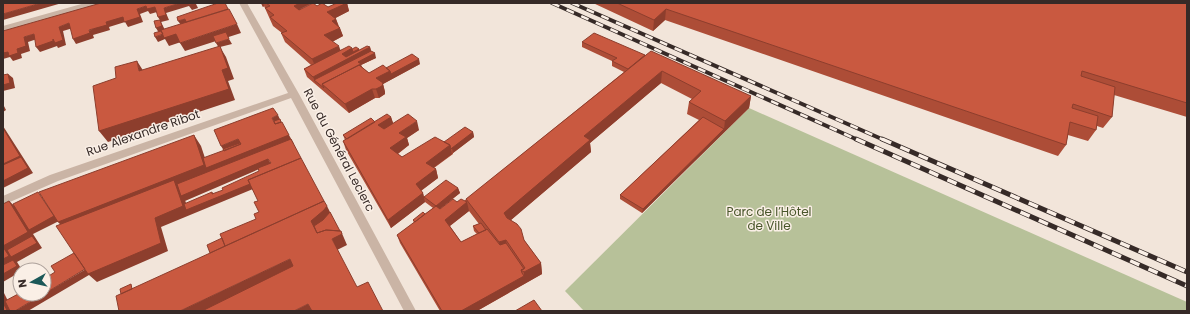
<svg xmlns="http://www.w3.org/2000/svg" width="1190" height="314" font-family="Poppins,sans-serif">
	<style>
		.green { fill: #b7c199 }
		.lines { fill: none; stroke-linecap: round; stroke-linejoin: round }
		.minor { fill: #cab4a5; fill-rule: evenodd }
		.rail-far1-casing { stroke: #362a27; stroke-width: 4 }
		.rail-casing { stroke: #362a27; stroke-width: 5 }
		.rail-far1 { stroke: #faefe6; stroke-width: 2.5; stroke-dasharray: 8; stroke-linecap: butt }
		.rail { stroke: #faefe6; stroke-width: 3.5; stroke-dasharray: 10; stroke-linecap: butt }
		.wall { fill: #ad4d37; fill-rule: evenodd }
		.shaded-wall { fill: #8d3e2d }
		.building { fill: #c95940; stroke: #8d3e2d }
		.labels { text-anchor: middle; stroke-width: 3; stroke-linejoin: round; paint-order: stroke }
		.street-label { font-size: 12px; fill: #362a27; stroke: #faefe6 }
		.park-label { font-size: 12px; fill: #48552a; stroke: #faefe6 }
	</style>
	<rect width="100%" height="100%" fill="#f2e5da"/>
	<path class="green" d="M749,108L1187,302V311H584L565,291Z"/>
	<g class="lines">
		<path class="minor" d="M85,3H98L97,5L3,31V26Z
			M239,3H247L299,94L416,311H404L291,98L58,181L3,205V196L50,175L288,93Z"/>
		<g class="rail-far1-casing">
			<path id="rail-far1" d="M552,3L858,140
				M572,3L884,140"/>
		</g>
		<g class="rail-casing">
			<path id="rail" d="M856,139L1187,286
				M882,139L1187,272"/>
		</g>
		<use href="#rail-far1" class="rail-far1"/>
		<use href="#rail" class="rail"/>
	</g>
	<path class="wall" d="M261,3H312L300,9L317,6L328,7L347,3L349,11L335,18L336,19L343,36L332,42L340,50L352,49H359V50L370,47L371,51L376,58L361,65L362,67L369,73L386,68L420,64L383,84L385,92V94L379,98H375L349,113L307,77L304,69L311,65L285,42L281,33H282L273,26L264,6L263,7Z
		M593,3H1187V117L1114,95L1112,117L1103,128L1097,126L1096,130L1088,141L1068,135L1066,145L1058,156L665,20L653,31Z
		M582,42L645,55L751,96L749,108L642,213L620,199V195L699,120L687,114L689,102L692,99L661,83L590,143L591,152L511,220L524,240L541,263L542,274L477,311H440L400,243L397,235L414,223L413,220L425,214L433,208L425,202L391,228L346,150L343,141L345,140L343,135L375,122L391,117L393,123L419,130L407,138L409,145L398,154L402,157L444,142L473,132L474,137L453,153V154L434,168L436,169L438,178L421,191L423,193L424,197L458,188L460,193L440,209L457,202L464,201L624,72L612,66V61L582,47ZM469,211L479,224L473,226L474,231L477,234L461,242L450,226Z"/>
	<path class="shaded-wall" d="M41,3H62L3,20V14Z
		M180,3H199L196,4L198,8L192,10L189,6L166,13L169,20L161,22L158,17L164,8Z
		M261,3H263L264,6L263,7Z
		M294,3H312L300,9L301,13L294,6Z
		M347,3L349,11L330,21L327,12Z
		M146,6L155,7L157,12L150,14L148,11L140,14L143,22L128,27L125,22L109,27L110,30L93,35L94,38L76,44L73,39L106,22L137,9Z
		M666,9L665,20L653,31L654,20Z
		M185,19L188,23L181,25L178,21Z
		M336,19L339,28L332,21Z
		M160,20L165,30L159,33L156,28Z
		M69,23L73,28L63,31L66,45L58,48L57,46L40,52L36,47L59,27Z
		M237,24L241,33L185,51L180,43Z
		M340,28L343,36L328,44L324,35Z
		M173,31L176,34L181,42L169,46L165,39L158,42L155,37Z
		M34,34L37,39L28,42L30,51L21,54L22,58L13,61L10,57L3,59V53L24,37Z
		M229,39L232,44L220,47L226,57L234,79L228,81L235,100L108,142L99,131L222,70L219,48L216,43Z
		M339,46L342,55L316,68L312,59Z
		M370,47L372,54L375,53L376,58L361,65L363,69L357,71L314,80L317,85L313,77L342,54L352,48L353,52L359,49L360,52Z
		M419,59L420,64L383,84L385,92V94L379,98L376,89V78L390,71Z
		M137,61L144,72L139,71Z
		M662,71L661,83L590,143L591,152L505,225L504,213L584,136Z
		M8,74L13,78L15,88L3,91V85Z
		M372,89L375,98L349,113L345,104Z
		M751,96L749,108L642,213L643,209L724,129L725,121Z
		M3,104L6,110L3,112Z
		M278,115L282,124L276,126L272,118Z
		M391,117L394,126L350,141Z
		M417,121L419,130L407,138L409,145L393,157L390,148L399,133Z
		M3,126L33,173L3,188Z
		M473,132L474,137L453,153V154L452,148Z
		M194,135L201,146L208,167L226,154L221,146L238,139L289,135L294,144L268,159L271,164L185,201V200L188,209L212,194V192L216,197L303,162L306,167L161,227L168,251L97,282L89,275L28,311H15L86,269L68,233L58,222Z
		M450,145L452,154L429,171L426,163Z
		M436,169L438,178L419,192L416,184Z
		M458,188L460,193L437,211L436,206Z
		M423,193L425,202L391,228L388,220Z
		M9,201L18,209L56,216L61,220L33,234L42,248L17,262L22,270H20V272L3,282V247Z
		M467,202L469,211L447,228L445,220Z
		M327,206L332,216L317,231L226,249Z
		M341,231L347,245L337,250L332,239Z
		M506,240L508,252L501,254L499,242Z
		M290,259L296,269L210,311H180Z
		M541,263L542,274L477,311H461L524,276V272Z
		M3,291L13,311H4L3,303Z
		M308,304L313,311H294Z"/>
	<path class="building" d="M3,3H41L3,14Z
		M101,3H180L164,8L166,15L158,17L155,7L147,9L146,6L137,9L140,17L124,22L123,17L106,22L107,25L89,30L90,33L73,39L69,23L59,27L63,40L55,43L53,39V41L36,47L34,34L24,37L26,46L17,49L18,53L9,56L8,52L3,53V31Z
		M188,3H195V4L189,5Z
		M218,3H225L228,9L186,22L185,19L178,21L177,17Z
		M266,3H296L298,4L294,6L299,10L313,3L317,6L322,3L328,7L337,3H347L327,12L336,19L332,21L340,28L324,35L339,46L312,59L281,33L287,31L270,17L274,15L265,8L270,6Z
		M617,3H1187V103L1082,71L1081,76L1115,87L1112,117L1073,104L1072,108L1098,116L1096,130L1070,122L1066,145L666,9L654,20Z
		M229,9L237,24L180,43L176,34L164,38L161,30Z
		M160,20L162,26L156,28L154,21Z
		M161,31L163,34L155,37L154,33Z
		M226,32L229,39L216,43L213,36Z
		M594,33L645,55L628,69L612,61L617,58L582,42Z
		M220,46L228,68L222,70L229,89L99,131L93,86L116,78L115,67L137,61L139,71Z
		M349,46L352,48L342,54L346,57L367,46L370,47L313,77L304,69Z
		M356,47L359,49L353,52L352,49Z
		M371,51L375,53L358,62L361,64L322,84L324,88L314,80Z
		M651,51L751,96L725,121L689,102L701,91L662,71L584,136L590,140L504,213L507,218L517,224L521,229L524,240L541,263L524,272L521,270L525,268L506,240L499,242L466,199Z
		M412,54L419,59L391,74L390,71L386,68Z
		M359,65L369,73L383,65L390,71L376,78L383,83L382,86L376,89H372L345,104L322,84Z
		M8,74L10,83L3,85V75Z
		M273,108L278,115L272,118L275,124L282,122L289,135L206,168L203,158L241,144L238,139L221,146L214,130Z
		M387,114L391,117L378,125L384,129L408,114L417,121L399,133L406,137L390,148L402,157L435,137L450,145L426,163L436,169L416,184L423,193L388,220L343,141Z
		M703,117L724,129L643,209L620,195Z
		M371,118L375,122L347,139L343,135Z
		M280,119L281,122L275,124L274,121Z
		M465,127L473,132L452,148L451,149L450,145L444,142Z
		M3,128L20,156L3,164Z
		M194,135L204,165L58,222L39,192Z
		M291,139L301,158L248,180L250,184L186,210L184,204L212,192V194L223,190L222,188L259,171L258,168L271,163L268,159L181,196L177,184Z
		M240,143L241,144L224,151L223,149Z
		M21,157L28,168L3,181V165Z
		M301,158L324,201L225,246L220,234L256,219L254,214L259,212L254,202L258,201L248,180Z
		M174,180L183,206L155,218L161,243L88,274L56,226Z
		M446,180L458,188L436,206L424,197Z
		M38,192L54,216L29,230L13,204Z
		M453,199L457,202L461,199L467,202L445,220L461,242L487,229L500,245L506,243L524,269L521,270L522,273L524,276L461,311H442L397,235L436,206L440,209Z
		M9,201L28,232L3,246V204Z
		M324,201L327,206L324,210L311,221L317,233L326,230L341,231L342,234L332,239L357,287L368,282L383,311H312L308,304L294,311H202L293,266L290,259L180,311H119L116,296Z
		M330,212L340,231L326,230L317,233L314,226L323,220Z
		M423,212L425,214L415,222L413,220Z
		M481,223L486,230L479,233L473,226Z
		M32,236L37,243L11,257L7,250Z
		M222,238L225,246L210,253L207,245Z
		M3,247L9,256L3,259Z
		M74,253L85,269L44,294V279L55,272L51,266Z
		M13,260L17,266L3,274V265Z
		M131,284L132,289L121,294L120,289Z
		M20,293V294H43L15,311H10L5,301Z
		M534,300L542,311H515Z
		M3,303L7,310L4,311H3Z"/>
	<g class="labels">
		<g class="street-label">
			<text transform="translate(143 133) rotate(-19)" y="4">Rue Alexandre Ribot</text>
			<text transform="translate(339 150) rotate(62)" y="4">Rue du Général Leclerc</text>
		</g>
		<g class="park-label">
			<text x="769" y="216">Parc de l’Hôtel<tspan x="769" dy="14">de Ville</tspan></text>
		</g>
	</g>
	<rect width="1190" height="314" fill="none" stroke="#362a27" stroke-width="8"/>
	<g transform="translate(32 282) rotate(262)"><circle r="19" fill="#faefe6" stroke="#aca09a"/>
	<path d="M0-3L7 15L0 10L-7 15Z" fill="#1b5858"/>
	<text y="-6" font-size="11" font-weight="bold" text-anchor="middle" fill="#362a27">N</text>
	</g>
</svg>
